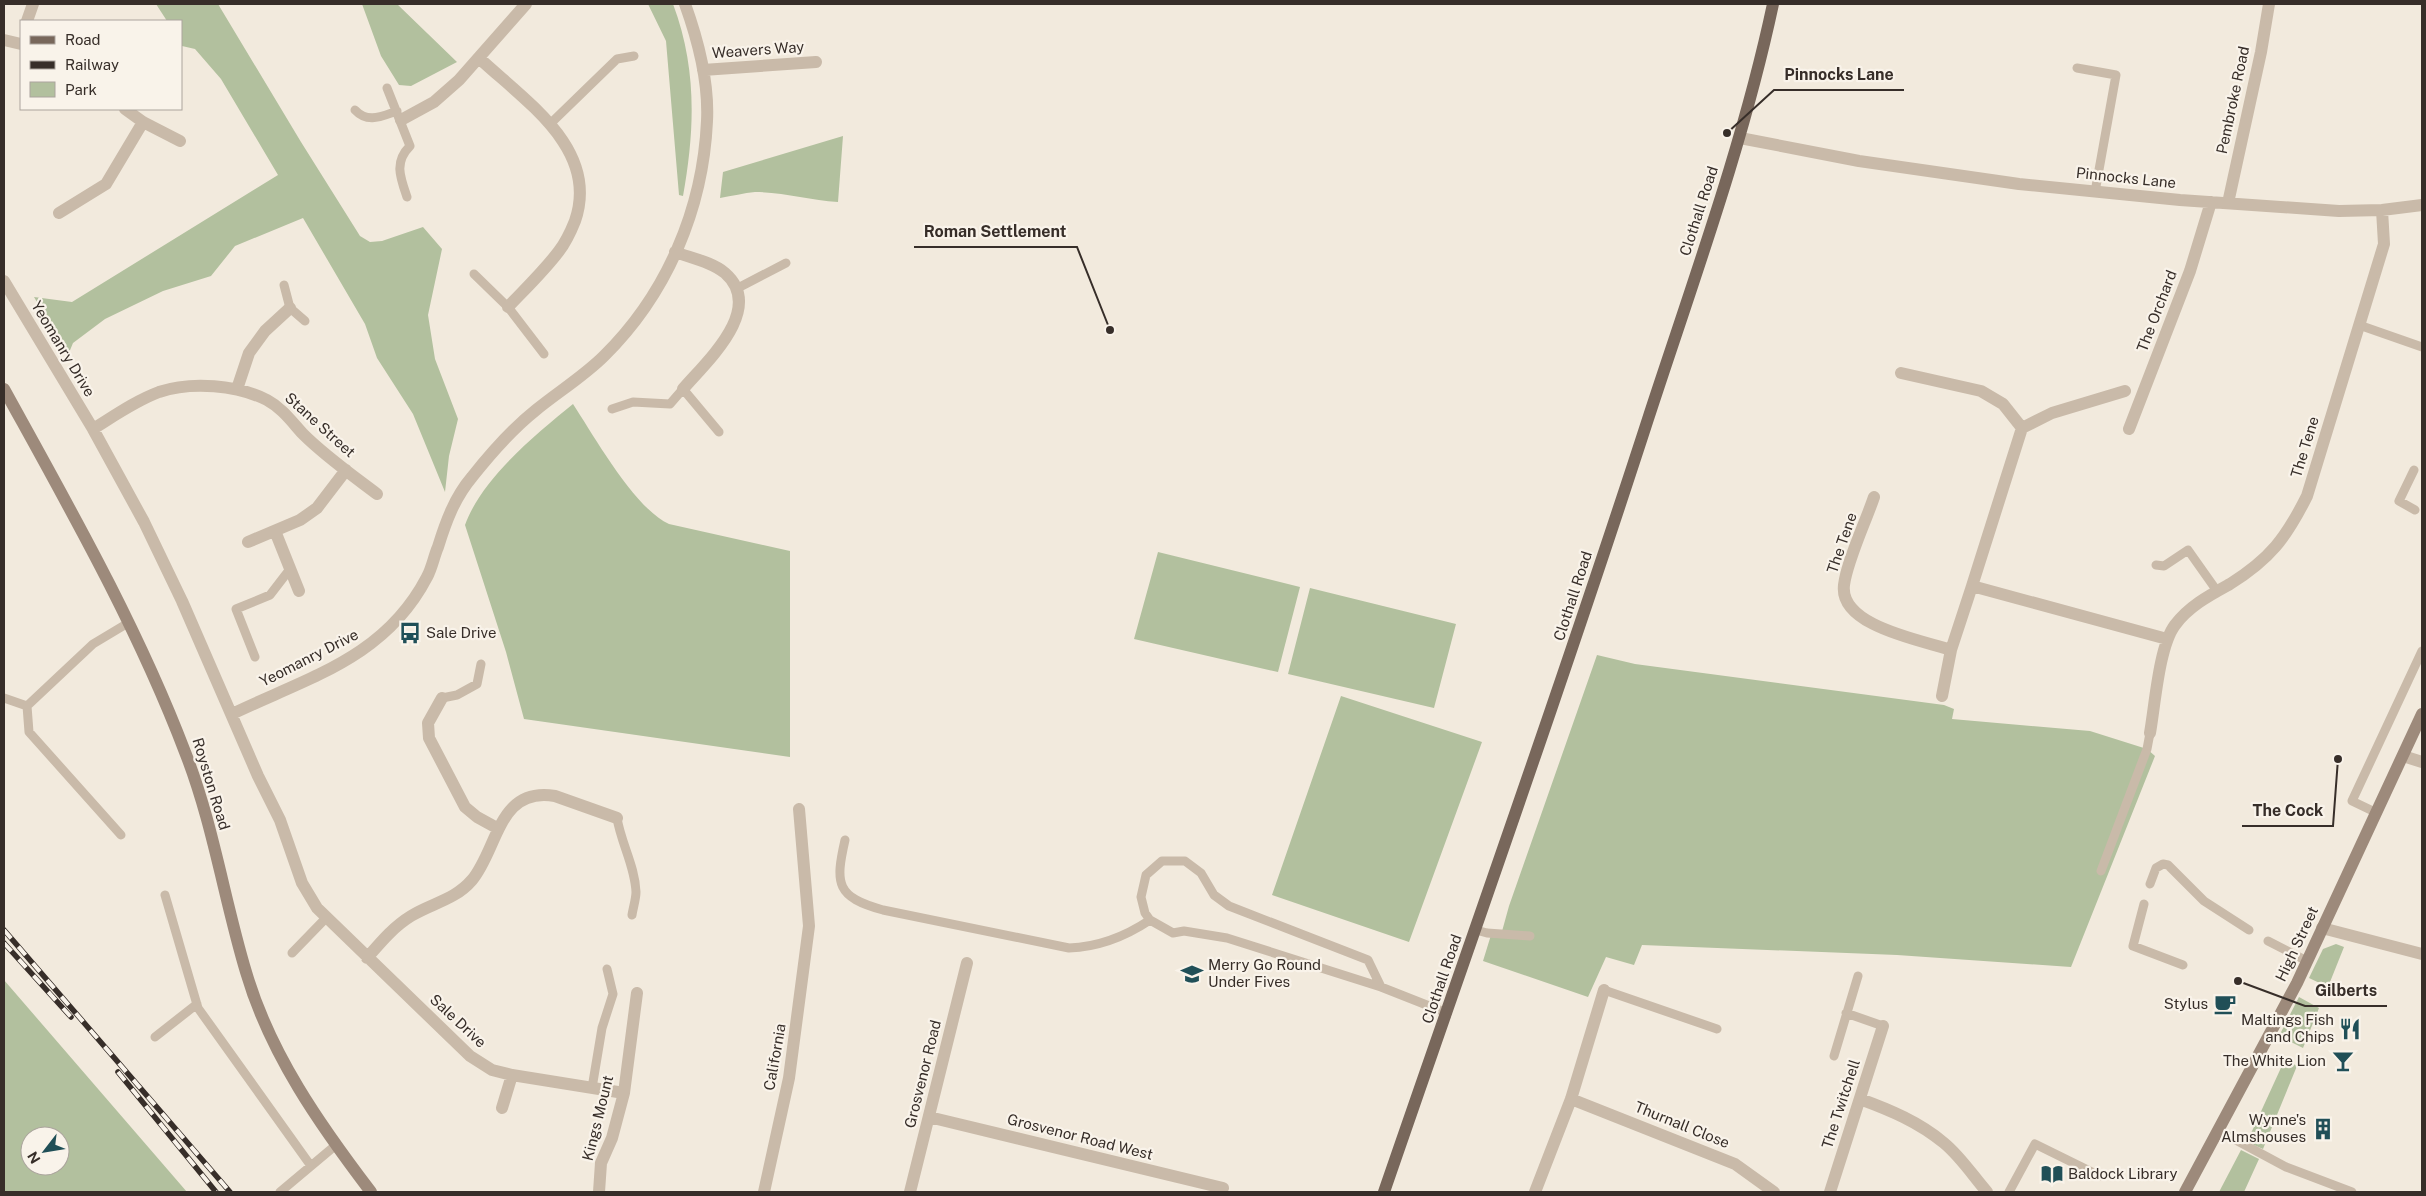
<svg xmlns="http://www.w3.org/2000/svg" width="2426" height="1196" font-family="'Public Sans',sans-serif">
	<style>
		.green { fill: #b2c09e; fill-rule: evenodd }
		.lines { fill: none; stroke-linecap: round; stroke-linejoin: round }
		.lane { stroke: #c9baa9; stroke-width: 9 }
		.street { stroke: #c9baa9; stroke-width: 12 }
		.secondary { stroke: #9d8a7b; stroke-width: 12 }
		.primary { stroke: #78675b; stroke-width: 12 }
		.rail-casing { stroke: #372e29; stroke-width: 5.5 }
		.rail { stroke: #f9f3ea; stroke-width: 4; stroke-dasharray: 11; stroke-linecap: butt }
		.labels { text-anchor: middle; stroke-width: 4.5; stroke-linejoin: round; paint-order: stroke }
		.street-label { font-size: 15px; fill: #372e29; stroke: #f9f3ea }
		.poi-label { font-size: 15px; fill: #372e29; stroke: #f9f3ea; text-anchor: end }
		.leader { fill: none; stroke: #372e29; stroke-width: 2 }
		.callout-dot { fill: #372e29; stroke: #f9f3ea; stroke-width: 2 }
		.callout-label { font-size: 16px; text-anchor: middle; font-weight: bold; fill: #372e29; stroke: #f9f3ea; stroke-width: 4.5; stroke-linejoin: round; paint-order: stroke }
	</style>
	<rect width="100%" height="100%" fill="#f2eadd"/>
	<path class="green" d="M156,4H218L301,142L360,236L370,242L382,241L423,227L442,249L428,315L435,359L458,419L449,456L445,492L413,414L377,358L365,324L303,218L235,246L211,276L163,291L105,319L73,343L68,355L34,297L72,302L278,175L221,79L195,49L182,46L181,21H167Z
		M362,4H397L457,62L411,86L399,85L381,56Z
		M648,4H673C697,68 695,129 683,196L679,195L666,41Z
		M843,136L838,202C810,200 783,192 755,192C744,193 732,196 720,198L723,172Z
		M573,404C594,436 635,509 669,524L790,551V757L524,719L506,652L465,525C482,478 535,435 573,404Z
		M1158,552L1300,587L1278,672L1134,639Z
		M1310,588L1456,624L1434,708L1288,674Z
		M1597,655L1635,664L1944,705L1954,709L1952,719L2090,731L2147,749L2155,756L2071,967L1897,955L1642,945L1634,965L1606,957L1588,997L1483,961L1491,935H1501L1509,906Z
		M1341,696L1482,742L1409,942L1272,895Z
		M2336,944L2344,947L2328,987L2309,978L2323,949Z
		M4,980L187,1192H4ZM30,1136H60V1166H30Z
		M2299,997L2319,1008L2303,1048L2279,1036Z
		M2285,1059L2297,1066L2263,1149L2247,1142Z
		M2241,1150L2259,1159L2244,1192H2219Z"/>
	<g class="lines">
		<path class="lane" d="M2077,68L2116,75L2095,192
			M387,88L410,146C394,162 400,177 407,197
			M355,110C368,124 382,116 397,111
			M550,124L617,59L634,56
			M474,274L508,307L544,354
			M284,285L290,308L305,321
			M736,289L786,263
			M2359,325L2422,347
			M612,409L633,402L670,404L683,389L719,432
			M2414,470L2399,501L2415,510
			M2156,565L2164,566L2188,550L2217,591
			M255,657L236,609L270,595L290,569
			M4,698L27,706
			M442,698L457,695L477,684L481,664
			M2377,813L2352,801L2422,651
			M617,818C621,843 635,866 636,892C636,899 633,908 632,915
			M121,835L29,732L27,706L93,644L128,623
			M845,840C835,884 836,897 883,910L1069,948C1098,947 1126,936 1150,920
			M2101,871L2147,749L2150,733
			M2150,884L2156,868L2163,864L2168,865L2204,901L2249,930
			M165,895L198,1008L311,1166
			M2144,904L2133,946L2183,965
			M1476,930L1487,933L1530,936
			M2268,941L2307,961
			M292,953L326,918
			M1381,987L1368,960L1229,906L1214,895L1201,873L1185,861H1162L1146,875L1141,897L1145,913L1150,920L1173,933L1184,931L1227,938L1381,987L1447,1013
			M1604,990L1717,1029
			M1846,1013L1883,1026
			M155,1037L197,1004
			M1834,1056L1858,976
			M592,1088L602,1028L613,994L607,969
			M2219,1131L2286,1167L2352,1192
			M280,1192L336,1145
			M2009,1192L2035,1144L2100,1176"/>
		<path class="street" d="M27,21L33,4
			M4,40L21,44
			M479,58C525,101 600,149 575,221C571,231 566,242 559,251C544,271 525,289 508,307
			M703,70L816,62
			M125,109L143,122L180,141
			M401,120L434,102L459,80L526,4
			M1740,138L1859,161L2019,184L2180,200L2339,211L2382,210L2422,205
			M2228,203L2261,52L2269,4
			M59,213L106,184L143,122
			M675,252C691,258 712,262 725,273C766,309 706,362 683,389
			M4,281L93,429L144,522L182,601L258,776L280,820L302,883L317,908L470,1056L492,1070L512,1075L624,1093
			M1901,373L1981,391L2003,404L2022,428L1972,586
			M237,389L249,353L265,331L290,308
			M2022,428L2052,413L2125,391
			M93,429C114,416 135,401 159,392C192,381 237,385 267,400C282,408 292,422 303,434C325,456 352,475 377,494
			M2129,429L2190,271L2211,202
			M1874,497C1866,521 1847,561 1844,585C1839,626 1921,640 1951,650
			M275,531L299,591
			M248,542L300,520L317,508L346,470
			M1942,696L1951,650L1972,586L2167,639
			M442,698L428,723L429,738L465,807L477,817L497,828
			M232,714C309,677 385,658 427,577C432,568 434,556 438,547C446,521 455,497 472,477C491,453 512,429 536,410C558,392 584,376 604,356C667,294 703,209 707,121C709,82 698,40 685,4
			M2150,733C2155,705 2159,646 2175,625C2189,606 2210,595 2230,584C2270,559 2286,538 2307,496L2384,244L2382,210
			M2403,756L2422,762
			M2322,928L2422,954
			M367,958C380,943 393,927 411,916C432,903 455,900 472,880C498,849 498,786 555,796L617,818
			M1571,1099L1735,1164L1774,1192
			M1860,1099C1890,1110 1919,1122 1944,1143C1961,1157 1973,1176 1987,1192
			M502,1108L512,1075
			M929,1117L1223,1188
			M599,1192L601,1163L612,1138L624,1093L637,993
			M764,1192L789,1078L809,926L799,809
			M910,1192L967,963
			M1535,1192L1571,1099L1604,990
			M1830,1192L1883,1026"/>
		<path class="secondary" d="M4,389C69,507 137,626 185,752C213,823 224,899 246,972C270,1054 320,1125 371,1192
			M2185,1192L2297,983L2422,714"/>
		<path class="primary" d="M1384,1192C1473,934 1564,678 1648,419C1693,281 1743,145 1773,4"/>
		<g class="rail-casing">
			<path id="rail" d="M4,930L230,1192
				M4,943L71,1017
				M118,1072L216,1192"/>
		</g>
		<use href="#rail" class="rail"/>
	</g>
	<defs>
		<g id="bus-bare" transform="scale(1.725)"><path d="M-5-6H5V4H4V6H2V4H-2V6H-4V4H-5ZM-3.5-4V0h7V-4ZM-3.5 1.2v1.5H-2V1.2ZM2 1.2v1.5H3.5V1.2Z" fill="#204f57" stroke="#f9f3ea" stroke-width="2.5" paint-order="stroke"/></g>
		<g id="school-bare" transform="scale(1.725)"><path d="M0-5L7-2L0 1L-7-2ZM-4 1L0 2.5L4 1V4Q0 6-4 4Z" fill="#204f57" stroke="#f9f3ea" stroke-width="2.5" paint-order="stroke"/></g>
		<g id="cafe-bare" transform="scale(1.725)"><path d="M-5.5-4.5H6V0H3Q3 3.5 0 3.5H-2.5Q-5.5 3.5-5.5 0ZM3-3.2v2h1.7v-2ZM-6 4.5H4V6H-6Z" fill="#204f57" stroke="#f9f3ea" stroke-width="2.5" paint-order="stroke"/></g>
		<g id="restaurant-bare" transform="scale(1.725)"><path d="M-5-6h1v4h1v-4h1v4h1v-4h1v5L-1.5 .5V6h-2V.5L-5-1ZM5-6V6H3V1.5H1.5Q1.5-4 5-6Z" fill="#204f57" stroke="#f9f3ea" stroke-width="2.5" paint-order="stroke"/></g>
		<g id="bar-bare" transform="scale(1.725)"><path d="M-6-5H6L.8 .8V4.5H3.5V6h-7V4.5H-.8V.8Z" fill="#204f57" stroke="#f9f3ea" stroke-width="2.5" paint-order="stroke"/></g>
		<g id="building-bare" transform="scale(1.725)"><path d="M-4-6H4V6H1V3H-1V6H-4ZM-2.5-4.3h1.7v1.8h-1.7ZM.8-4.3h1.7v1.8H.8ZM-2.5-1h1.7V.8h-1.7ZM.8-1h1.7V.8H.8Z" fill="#204f57" stroke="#f9f3ea" stroke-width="2.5" paint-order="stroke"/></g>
		<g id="library-bare" transform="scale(1.725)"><path d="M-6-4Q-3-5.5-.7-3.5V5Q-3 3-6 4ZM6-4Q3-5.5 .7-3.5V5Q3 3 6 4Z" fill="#204f57" stroke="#f9f3ea" stroke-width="2.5" paint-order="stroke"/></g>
	</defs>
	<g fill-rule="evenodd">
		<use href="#bus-bare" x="410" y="633"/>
		<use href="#school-bare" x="1192" y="974"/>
		<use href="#cafe-bare" x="2225" y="1004"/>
		<use href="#restaurant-bare" x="2350" y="1029"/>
		<use href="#bar-bare" x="2343" y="1061"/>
		<use href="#building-bare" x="2323" y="1129"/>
		<use href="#library-bare" x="2052" y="1174"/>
	</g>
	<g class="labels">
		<g class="street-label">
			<text transform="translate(758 50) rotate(-4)" y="5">Weavers Way</text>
			<text transform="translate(2233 100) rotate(-78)" y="5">Pembroke Road</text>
			<text transform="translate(2126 178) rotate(6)" y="5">Pinnocks Lane</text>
			<text transform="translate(1699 211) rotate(-72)" y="5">Clothall Road</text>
			<text transform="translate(2157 311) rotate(-69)" y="5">The Orchard</text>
			<text transform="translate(63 349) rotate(59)" y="5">Yeomanry Drive</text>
			<text transform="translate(320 425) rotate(42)" y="5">Stane Street</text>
			<text transform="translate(2305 447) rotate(-73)" y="5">The Tene</text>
			<text transform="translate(1842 543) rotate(-71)" y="5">The Tene</text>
			<text transform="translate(1573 596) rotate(-72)" y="5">Clothall Road</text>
			<text transform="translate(309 658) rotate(-27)" y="5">Yeomanry Drive</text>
			<text transform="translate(211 784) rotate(73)" y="5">Royston Road</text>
			<text transform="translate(2297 944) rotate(-65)" y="5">High Street</text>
			<text transform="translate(1442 979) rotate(-71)" y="5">Clothall Road</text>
			<text transform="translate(458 1021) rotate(43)" y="5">Sale Drive</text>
			<text transform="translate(775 1057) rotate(-80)" y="5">California</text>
			<text transform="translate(923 1074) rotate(-76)" y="5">Grosvenor Road</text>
			<text transform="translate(1841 1104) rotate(-72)" y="5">The Twitchell</text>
			<text transform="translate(598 1118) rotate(-76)" y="5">Kings Mount</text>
			<text transform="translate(1682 1125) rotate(22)" y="5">Thurnall Close</text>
			<text transform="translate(1080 1137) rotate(14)" y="5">Grosvenor Road West</text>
		</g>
		<g class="poi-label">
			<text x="426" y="638" text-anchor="start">Sale Drive</text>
			<text x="1208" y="970" text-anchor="start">Merry Go Round<tspan x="1208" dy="17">Under Fives</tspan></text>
			<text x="2208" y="1009">Stylus</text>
			<text x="2334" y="1025">Maltings Fish<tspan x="2334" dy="17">and Chips</tspan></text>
			<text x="2326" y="1066">The White Lion</text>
			<text x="2306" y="1125">Wynne's<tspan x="2306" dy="17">Almshouses</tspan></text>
			<text x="2068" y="1179" text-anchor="start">Baldock Library</text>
		</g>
	</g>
	<path class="leader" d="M1727 133L1774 90H1904M1110 330L1077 247H914M2338 759L2333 826H2242M2238 981L2305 1006H2387"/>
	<g class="callout-dot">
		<circle cx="1727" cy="133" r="5"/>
		<circle cx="1110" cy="330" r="5"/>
		<circle cx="2338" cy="759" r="5"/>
		<circle cx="2238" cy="981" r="5"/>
	</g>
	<g class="callout-label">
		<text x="1839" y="80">Pinnocks Lane</text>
		<text x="995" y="237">Roman Settlement</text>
		<text x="2288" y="816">The Cock</text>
		<text x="2346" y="996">Gilberts</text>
	</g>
	<rect width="2426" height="1196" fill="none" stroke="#372e29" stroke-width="10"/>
	<rect x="20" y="20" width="162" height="90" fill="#f9f3ea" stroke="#aba49d"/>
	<rect x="30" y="36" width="25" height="8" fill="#78675b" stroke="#aba49d"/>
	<text x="65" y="45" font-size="15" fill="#372e29">Road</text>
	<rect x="30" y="61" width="25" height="8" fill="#372e29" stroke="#aba49d"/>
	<text x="65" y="70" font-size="15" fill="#372e29">Railway</text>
	<rect x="30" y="82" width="25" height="15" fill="#b2c09e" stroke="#aba49d"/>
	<text x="65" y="95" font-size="15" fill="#372e29">Park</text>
	<g transform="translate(45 1151) rotate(239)"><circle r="24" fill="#f9f3ea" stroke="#aba49d"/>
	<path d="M0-4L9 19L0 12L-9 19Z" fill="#204f57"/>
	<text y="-8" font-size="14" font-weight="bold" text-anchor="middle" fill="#372e29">N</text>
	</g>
</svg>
